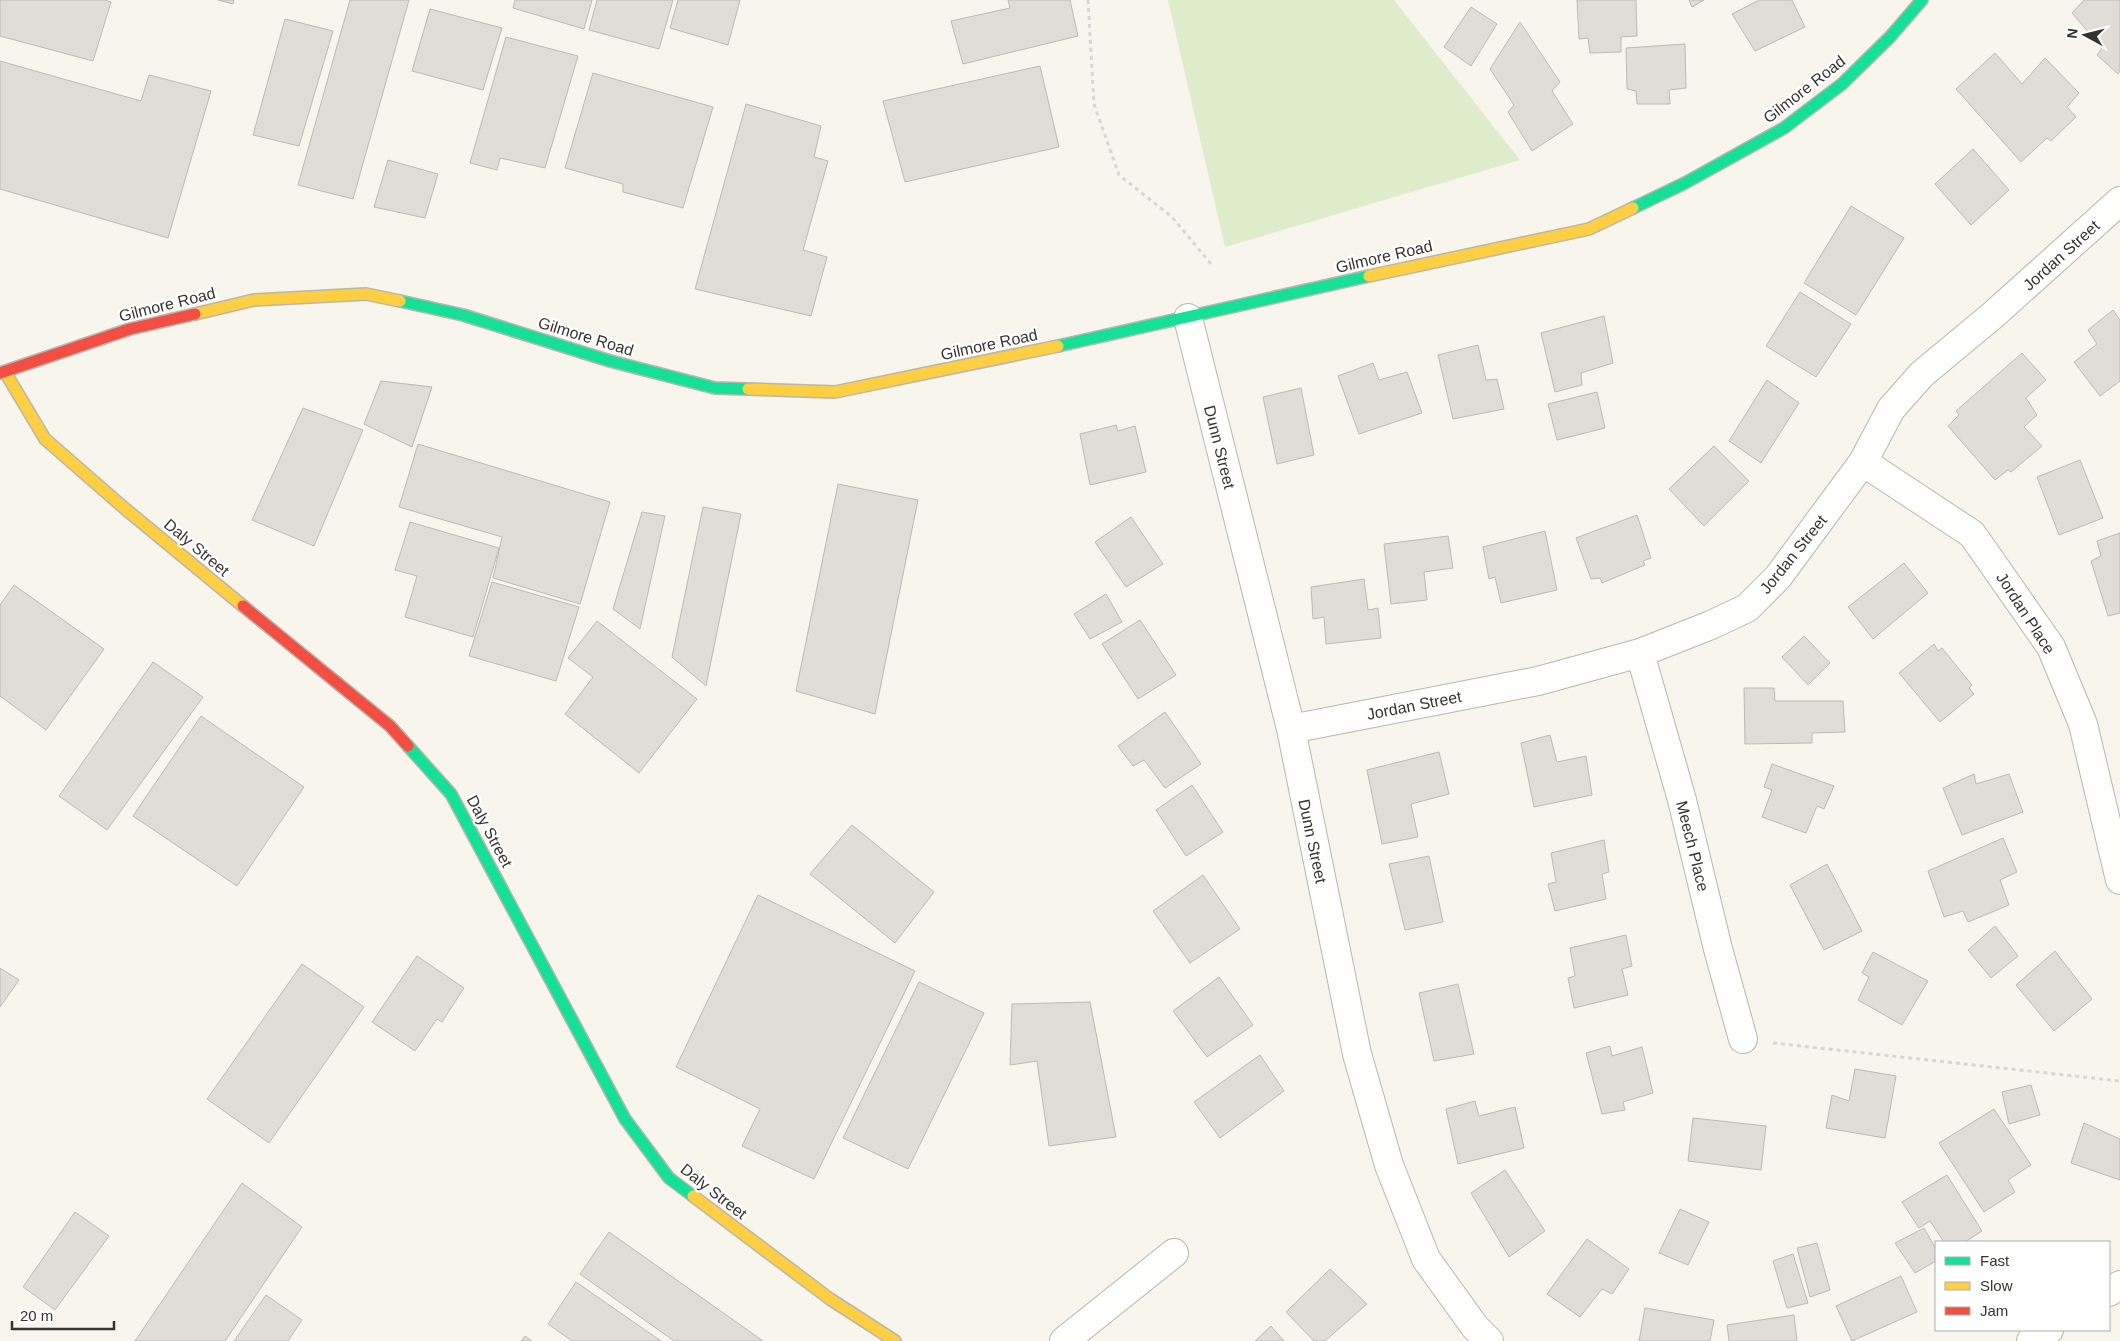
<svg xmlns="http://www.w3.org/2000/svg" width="2120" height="1341" font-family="Helvetica,sans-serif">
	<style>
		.green { fill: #e0edcd }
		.building { fill: #dfddd6; stroke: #bcbab3 }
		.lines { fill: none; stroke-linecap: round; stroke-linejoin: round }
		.street-casing { stroke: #b8b6b0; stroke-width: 30 }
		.fast-casing { stroke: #b8b6b0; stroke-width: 14 }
		.slow-casing { stroke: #b8b6b0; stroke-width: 14 }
		.jam-casing { stroke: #b8b6b0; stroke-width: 14 }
		.path { stroke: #d7d6d2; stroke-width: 3; stroke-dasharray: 4 4; stroke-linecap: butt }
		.street { stroke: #fefefc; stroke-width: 28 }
		.fast { stroke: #16e098; stroke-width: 11 }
		.slow { stroke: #ffcf43; stroke-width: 11 }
		.jam { stroke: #f24e42; stroke-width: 11 }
		.labels { text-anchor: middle; stroke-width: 4.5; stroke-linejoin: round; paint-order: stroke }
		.street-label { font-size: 16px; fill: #36342e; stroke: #fff }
	</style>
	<rect width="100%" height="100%" fill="#f7f5ec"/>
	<path class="green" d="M1168,0H1394L1520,160L1225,247Z"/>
	<path class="building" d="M0,0H105L111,2L93,61L0,36Z
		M218,0H234L233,4Z
		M350,0H409L353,199L298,185Z
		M515,0H592L584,29L513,8Z
		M597,0H673L659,49L589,30Z
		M678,0H740L728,45L670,28Z
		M1008,0H1070L1078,36L963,64L951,21L1010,8Z
		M1577,0H1636L1637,36L1621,37V52L1590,53L1588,38L1579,39Z
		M1689,0H1704L1692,7Z
		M1759,0H1792L1805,27L1755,51L1732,14Z
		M2084,0H2120V71L2118,74L2097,55L2102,48L2072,13Z
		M1471,7L1497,24L1471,66L1444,47Z
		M430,9L502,28L483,90L412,71Z
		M285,19L333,31L299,146L253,135Z
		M1520,22L1560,82L1552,91L1573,124L1532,151L1508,112L1514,105L1490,69Z
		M506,37L578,56L545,168L500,158L497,170L470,163Z
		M1685,44L1686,88L1669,90L1670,104H1637L1636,91L1627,89L1626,48Z
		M1995,53L2022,84L2045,58L2079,93L2067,107L2076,117L2051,141L2047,138L2021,162L1956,89Z
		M0,61L141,101L149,75L211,91L168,238L0,189Z
		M1040,66L1059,147L905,182L883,101Z
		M593,73L713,107L683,208L623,192V184L565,168Z
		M746,104L821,126L814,157L828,161L803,250L827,257L811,316L695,289Z
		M1973,149L2009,190L1971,225L1935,184Z
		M388,160L438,174L425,218L374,207Z
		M1851,206L1904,238L1856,315L1804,283Z
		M1800,292L1851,324L1816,377L1766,346Z
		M2113,310L2120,320V381L2100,396L2074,362L2097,344L2088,330Z
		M1604,316L1613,363L1581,373L1582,385L1555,392L1541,333Z
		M1478,345L1486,380L1497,379L1504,409L1453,419L1438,355Z
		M2022,353L2046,380L2026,398L2037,415L2024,427L2042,446L2011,472L2008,470L1995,480L1948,426L1959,415L1956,411Z
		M1373,363L1379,380L1407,372L1422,413L1359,434L1338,376Z
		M1767,380L1799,403L1761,463L1729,441Z
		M381,381L432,387L412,447L364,424Z
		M1301,388L1314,455L1277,464L1263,397Z
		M1597,392L1605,428L1557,440L1548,404Z
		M303,408L363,430L314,546L252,520Z
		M1116,425L1118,431L1135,426L1146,472L1090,485L1080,434Z
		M418,444L610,502L580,604L493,578L502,537L399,507Z
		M1714,446L1749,481L1704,526L1669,489Z
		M2080,460L2103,518L2059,535L2037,477Z
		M838,484L918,500L875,714L796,691Z
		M703,507L741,514L706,686L672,657Z
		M642,512L665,516L640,629L613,609Z
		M1637,515L1651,558L1643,561L1645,565L1602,583L1600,578L1591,579L1576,538Z
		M1131,517L1163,564L1126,587L1095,542Z
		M410,522L499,548L473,637L405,617L417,576L395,570Z
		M1545,531L1557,590L1501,603L1495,577L1489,579L1483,547Z
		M2120,533V613L2108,616L2091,561L2101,556L2097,541Z
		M1448,536L1453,568L1424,572L1427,600L1391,604L1384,544Z
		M1904,563L1928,593L1873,639L1848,607Z
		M1364,579L1368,610L1378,608L1381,638L1326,644L1324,617L1313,619L1311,587Z
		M492,582L579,607L556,681L469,656Z
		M14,585L104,649L46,730L0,696V605Z
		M1106,594L1122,622L1090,639L1074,614Z
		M1140,620L1176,675L1138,699L1102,644Z
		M597,621L697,699L639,773L565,714L593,677L568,658Z
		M1804,636L1830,663L1808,685L1782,657Z
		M1934,644L1938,651L1942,648L1972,685L1969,688L1974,694L1940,722L1899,673Z
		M153,662L203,697L107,830L59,796Z
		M1744,688H1774L1775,701H1843L1845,732L1812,733V743L1745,744Z
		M1165,712L1201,764L1165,788L1144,760L1133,766L1118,746Z
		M201,716L304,787L237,886L133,816Z
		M1550,735L1557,762L1586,756L1592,795L1534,807L1521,743Z
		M1439,752L1449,794L1411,804L1418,837L1382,844L1367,770Z
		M1772,764L1834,786L1824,809L1817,806L1806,833L1762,817L1772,790L1764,787Z
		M1974,774L1976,784L2009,774L2023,812L1962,835L1943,788Z
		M1192,785L1223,832L1186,856L1156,810Z
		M852,825L934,892L895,943L810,874Z
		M2003,838L2017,872L2000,880L2009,905L1968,922L1963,911L1944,917L1928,871Z
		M1604,840L1609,872L1602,874L1606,899L1555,911L1548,884L1556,882L1551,853Z
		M1429,856L1443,922L1405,930L1389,864Z
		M1827,864L1862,931L1824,950L1790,885Z
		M1203,875L1240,929L1190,963L1153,911Z
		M758,895L915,971L814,1179L742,1146L760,1109L676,1067Z
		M1995,926L2018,956L1991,978L1968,950Z
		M1626,935L1632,966L1622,969L1628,995L1574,1008L1568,978L1575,976L1570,948Z
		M2055,951L2092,999L2054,1031L2016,985Z
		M1873,952L1928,981L1902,1025L1858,1000L1869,977L1862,973Z
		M417,956L464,988L442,1022L437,1019L415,1051L372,1022Z
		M302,964L364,1007L269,1143L207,1099Z
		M0,968L19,980L0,1007Z
		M1219,977L1253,1025L1207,1057L1173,1011Z
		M919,982L984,1013L908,1169L843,1138Z
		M1458,984L1474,1054L1434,1061L1419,993Z
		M1090,1002L1116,1137L1049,1146L1037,1061L1010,1065L1012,1004Z
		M1610,1046L1612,1056L1642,1047L1653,1093L1623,1102L1625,1110L1602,1114L1586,1053Z
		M1260,1055L1284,1091L1220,1138L1194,1102Z
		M1855,1069L1896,1076L1885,1138L1826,1128L1832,1095L1849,1101Z
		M2031,1085L2040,1115L2009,1124L2002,1092Z
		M1475,1101L1479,1116L1515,1107L1524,1148L1458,1164L1446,1109Z
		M1994,1109L2031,1165L2008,1180L2015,1192L1984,1212L1939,1143Z
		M1693,1118L1766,1126L1761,1170L1688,1161Z
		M2084,1123L2120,1139V1180L2071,1163Z
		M1505,1170L1545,1231L1509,1257L1471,1193Z
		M1947,1175L1982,1231L1965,1242H1944L1930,1221L1919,1228L1902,1202Z
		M242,1183L302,1227L225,1341H135Z
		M1680,1209L1709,1222L1688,1265L1659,1253Z
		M75,1212L109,1236L55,1310L23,1287Z
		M1924,1228L1936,1249V1261L1915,1273L1895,1243Z
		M609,1232L763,1341H674L580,1274Z
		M1587,1239L1629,1269L1612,1294L1602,1289L1580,1317L1547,1294Z
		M1817,1243L1830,1290L1810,1297L1797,1248Z
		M1793,1254L1808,1303L1787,1308L1773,1261Z
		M1330,1269L1367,1304L1325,1341H1314L1286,1312Z
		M1901,1276L1917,1312L1852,1341L1836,1306Z
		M576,1282L661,1341H572L548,1324Z
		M266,1295L302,1320L288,1341H234Z
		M1645,1308L1714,1320L1710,1341H1639Z
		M1794,1315L1797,1341H1729L1727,1325Z
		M1271,1326L1284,1341H1255Z
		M525,1336L532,1341H521Z"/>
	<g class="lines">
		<g class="street-casing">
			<path id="street" d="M1188,318L1291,729L1357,1054L1389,1165L1426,1259L1475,1327L1489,1341
				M1863,462L1972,534L2051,647L2083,724L2120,880
				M1640,653L1682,800L1718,949L1743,1039
				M1291,729L1538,681L1640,653L1711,625L1747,608L1778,577L1863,462L1891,409L1922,374L1993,315L2120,201
				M2109,1292L2120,1285
				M1064,1341L1174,1253
				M2031,1341L2049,1330"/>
		</g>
		<g class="fast-casing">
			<path id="fast" d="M1633,208L1685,183L1784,128L1842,84L1890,37L1922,0
				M400,301L463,315L610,361L715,388L748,389
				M1058,346L1369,276
				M408,746L451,794L625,1119L669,1178L693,1196"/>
		</g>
		<g class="slow-casing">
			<path id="slow" d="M1369,276L1589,229L1633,208
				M195,314L254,300L366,294L400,301
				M5,372L45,439L123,507L243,606
				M748,389L835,392L1058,346
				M693,1196L830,1299L895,1341"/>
		</g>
		<g class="jam-casing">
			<path id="jam" d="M0,373L130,329L195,314
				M243,606L390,726L408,746"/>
		</g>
		<path class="path" d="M1088,0L1094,104L1119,175L1172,217L1212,265
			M1773,1043L2120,1081"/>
		<use href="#street" class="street"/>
		<use href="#fast" class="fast"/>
		<use href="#slow" class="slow"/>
		<use href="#jam" class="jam"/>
	</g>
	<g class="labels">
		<g class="street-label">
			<text transform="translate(1804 89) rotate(-38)" y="6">Gilmore Road</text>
			<text transform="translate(2061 255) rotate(-42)" y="6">Jordan Street</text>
			<text transform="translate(1384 256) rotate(-13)" y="6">Gilmore Road</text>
			<text transform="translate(167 304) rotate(-14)" y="6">Gilmore Road</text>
			<text transform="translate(586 336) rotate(17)" y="6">Gilmore Road</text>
			<text transform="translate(989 344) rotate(-12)" y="6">Gilmore Road</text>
			<text transform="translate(1220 447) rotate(76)" y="6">Dunn Street</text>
			<text transform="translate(197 547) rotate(40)" y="6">Daly Street</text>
			<text transform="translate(1793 554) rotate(-51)" y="6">Jordan Street</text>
			<text transform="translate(2026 613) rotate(57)" y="6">Jordan Place</text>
			<text transform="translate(1414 705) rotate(-11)" y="6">Jordan Street</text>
			<text transform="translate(490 831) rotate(62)" y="6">Daly Street</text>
			<text transform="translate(1313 841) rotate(78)" y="6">Dunn Street</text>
			<text transform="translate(1693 846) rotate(76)" y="6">Meech Place</text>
			<text transform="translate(714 1191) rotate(38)" y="6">Daly Street</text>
		</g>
	</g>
	<rect x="1935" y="1241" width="175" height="90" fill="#ffffff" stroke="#afaeab"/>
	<rect x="1945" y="1257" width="25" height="8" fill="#16e098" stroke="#afaeab"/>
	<text x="1980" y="1266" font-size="15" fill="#36342e">Fast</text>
	<rect x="1945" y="1282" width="25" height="8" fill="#ffcf43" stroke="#afaeab"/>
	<text x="1980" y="1291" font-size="15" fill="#36342e">Slow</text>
	<rect x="1945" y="1307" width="25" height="8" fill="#f24e42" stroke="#afaeab"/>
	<text x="1980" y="1316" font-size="15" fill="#36342e">Jam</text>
	<g transform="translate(2085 35) rotate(277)" stroke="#ffffff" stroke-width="4" paint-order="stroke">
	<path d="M0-4L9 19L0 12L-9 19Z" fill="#36342e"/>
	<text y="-8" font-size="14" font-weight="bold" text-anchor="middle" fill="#36342e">N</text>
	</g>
	<path d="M12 1321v8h102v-8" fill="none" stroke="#36342e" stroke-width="2.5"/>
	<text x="20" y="1321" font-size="15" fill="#36342e" stroke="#ffffff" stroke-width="4" paint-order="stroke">20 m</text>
</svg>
